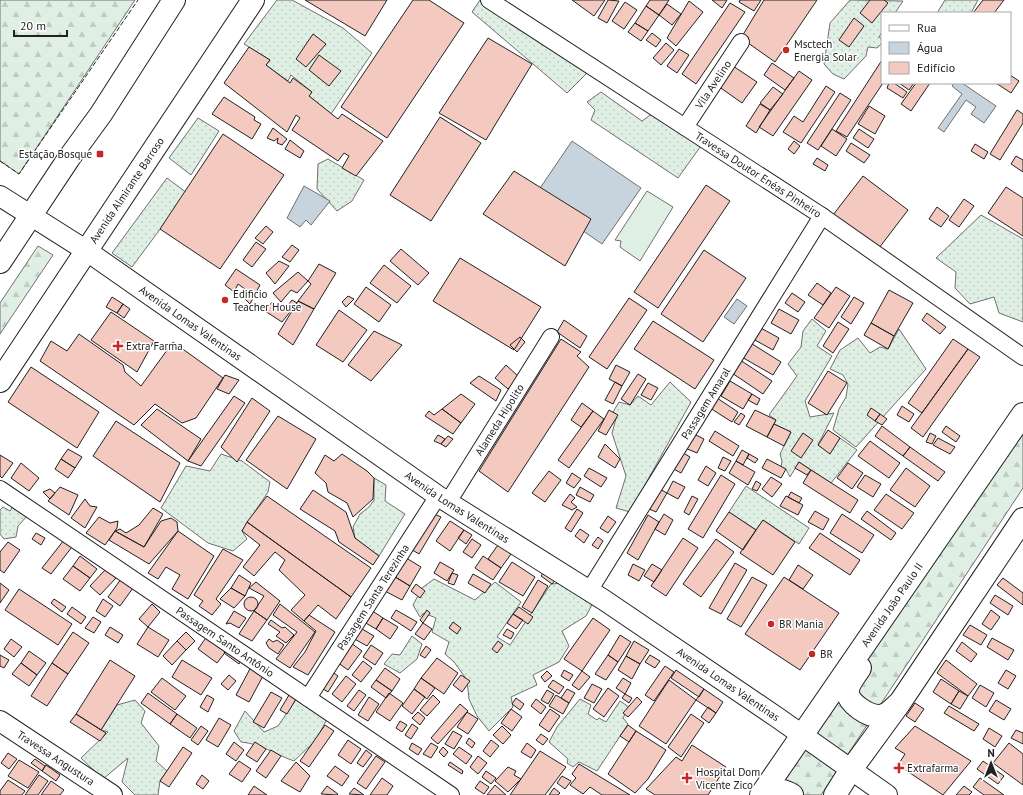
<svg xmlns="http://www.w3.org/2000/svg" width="1023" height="795" font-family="'PT Sans',sans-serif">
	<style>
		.grass { fill: url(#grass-dots); stroke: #6f6f6f }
		.forest { fill: url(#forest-firs); stroke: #6f6f6f }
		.garden { fill: #e0efe3; stroke: #6f6f6f }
		.water { fill: #c7d3dd; stroke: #6f6f6f }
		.building { fill: #f3c9c0; stroke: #222 }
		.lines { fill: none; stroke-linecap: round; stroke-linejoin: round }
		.minor-casing { stroke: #222; stroke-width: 18 }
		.tertiary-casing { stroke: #222; stroke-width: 22 }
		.primary-casing { stroke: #222; stroke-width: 24 }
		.trunk-casing { stroke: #222; stroke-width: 24 }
		.minor { stroke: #fff; stroke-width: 16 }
		.tertiary { stroke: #fff; stroke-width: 20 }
		.primary { stroke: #fff; stroke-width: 22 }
		.trunk { stroke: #fff; stroke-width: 22 }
		.fence { stroke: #222; stroke-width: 1; stroke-dasharray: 5 2; stroke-linecap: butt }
		.poi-dot { fill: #c62828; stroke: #fff; stroke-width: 1.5 }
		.labels { text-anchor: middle; stroke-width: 3; stroke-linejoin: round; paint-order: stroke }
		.poi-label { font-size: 11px; fill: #222; stroke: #fff; text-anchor: start }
		.street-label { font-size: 11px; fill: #222; stroke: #fff }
	</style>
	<defs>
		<pattern id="grass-dots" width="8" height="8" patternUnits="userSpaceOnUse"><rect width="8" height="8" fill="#e0efe3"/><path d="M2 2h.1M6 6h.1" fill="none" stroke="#c0cdc2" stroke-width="1.8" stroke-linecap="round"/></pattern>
		<pattern id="forest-firs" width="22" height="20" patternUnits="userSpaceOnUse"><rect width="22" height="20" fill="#e0efe3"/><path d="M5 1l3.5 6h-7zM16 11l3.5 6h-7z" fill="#c0cdc2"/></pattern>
	</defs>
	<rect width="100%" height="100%" fill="#fff"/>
	<path class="grass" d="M277,0H292L343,28L372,53L331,114L309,96L312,92L291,75L288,81L266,65L270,60L244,44Z
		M480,0H482L590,70L567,93L472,12Z
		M850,0L903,1L895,13H882V32L879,37L882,39V43L877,48L868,47L866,56L844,79L833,74L824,64L830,23Z
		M945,0H978L971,13H937Z
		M601,92L642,121L653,113L703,143L678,178L591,120L595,110L587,102Z
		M198,118L219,131L191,175L169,158Z
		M328,159L364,180L352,201L337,211L317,189L318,164Z
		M167,178L187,193L132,267L112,253Z
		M981,215L1023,239V322L999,313L994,297L970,304L955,288L956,272L936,258Z
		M812,319L826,331L817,346L832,356L805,401L810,417L834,413L818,445L830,453L840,438L857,450L831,483L799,462L790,477L786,469L781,467L782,461L780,454L791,432L774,424L776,420L769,415L797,376L788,364L801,347L803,331Z
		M899,329L926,369L856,447L833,430L839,409L846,397L848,384L843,375L830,369L840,350L858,338L870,353L880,347L888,349Z
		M670,382L691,402L630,512L616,508L626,476L612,433L617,415L613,412L619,402L630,405L638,396L651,405Z
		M221,454L242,461L270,482L268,492L242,531L247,539L233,551L208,543L161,508L186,466L210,471Z
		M374,478L386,485L385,501L405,514L379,556L355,538L353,527L360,514L369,507L374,500Z
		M746,486L809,528L799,544L763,520L756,530L729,512Z
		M13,506L28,515L18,526L16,537L4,539L0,534V510L3,507L10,511Z
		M434,579L475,600L495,582L521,602L497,637L510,645L551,584L564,583L594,601L586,616L562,631L569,646L559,662L533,675L537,685L511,697L513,707L489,731L477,716L469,699L467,680L454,662L445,654L449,642L432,632L436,618L424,613L420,617L413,605L422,588Z
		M412,636L422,644L417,659L400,673L384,664L392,654L400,655Z
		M297,698L327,719L316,740L294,761C274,754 262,744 241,742L234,731L245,711L264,732L278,726Z
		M580,699L591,705L588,714L597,720L599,718L606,722L620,701L629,707L623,718L628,724L597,771L579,762L573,767L567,763L568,759L549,742L557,727Z
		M135,700L145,711L141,723L159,746L156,761L167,771L160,781L158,795H135L122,782L128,758L103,779L81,758L108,732L101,730L117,705Z"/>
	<path class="forest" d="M0,0H135L19,174L0,161Z
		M38,246L53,255L0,334V303Z
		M1023,427V488L821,795H775Z"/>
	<path class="garden" d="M647,191L673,207L640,261L620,247L621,241L615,240Z"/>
	<path class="water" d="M954,83H962L996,106L984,123L971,114L976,107L966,100L944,132L938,128L962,94L952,86Z
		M572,141L641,188L602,244L534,197Z
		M304,186L330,201L311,225L306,220L300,227L287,218Z
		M737,299L747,306L734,324L724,317Z"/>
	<path class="building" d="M305,0H387L365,36Z
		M413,0H429L464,23L387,138L341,107Z
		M572,0H605L594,16Z
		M608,0L619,1L607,23L598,18Z
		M650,0H669L659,15L646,6Z
		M712,0H727L722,8Z
		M740,0H761L754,11L739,2Z
		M764,0H817L775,62L741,38Z
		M870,0H884L888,3L872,23L860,13Z
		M983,0H1004L994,13H973Z
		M689,1L703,12L676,46L667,38Z
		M625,2L637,10L624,29L612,21Z
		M730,3L745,12L696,84L682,74Z
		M667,4L681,14L672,25L659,15Z
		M646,6L659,15L648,31L635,23Z
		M854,18L864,26L849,47L839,40Z
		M635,23L648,31L641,41L628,32Z
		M652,33L661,40L656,47L646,40Z
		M313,34L326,44L306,67L296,59Z
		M488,38L532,64L486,140L439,113Z
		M666,43L674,50L661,65L653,58Z
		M249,47L270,60L266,65L290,83L293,78L312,92L309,96L338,119L342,114L383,141L356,176L342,168L349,156L344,153L338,161L292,130L300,118L296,115L287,132L224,83Z
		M679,49L689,55L677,73L667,66Z
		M319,55L341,71L329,86L309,70Z
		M882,60L883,83L847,137L836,131Z
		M772,63L794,78L785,90L764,75Z
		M733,66L757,82L742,103L718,86Z
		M799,71L812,80L773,136L759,127Z
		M1010,75L1019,81L1011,93L996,83H1010Z
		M889,83H894L907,92L903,98L887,88Z
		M899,83H914L909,90Z
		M916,83H930L911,111L901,104Z
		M826,86L835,92L801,143L783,132L794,116L803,122Z
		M773,87L783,94L770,110L760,103Z
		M840,93L851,100L818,150L807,143Z
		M224,97L255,117L254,120L261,124L252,139L212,114Z
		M760,104L770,110L756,133L746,126Z
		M869,106L885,116L875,134L858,124Z
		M1017,110L1023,114V123L1000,160L990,154Z
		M440,117L481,143L431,221L390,195Z
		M273,128L287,139L282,145L277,143L278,138L274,141L267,138Z
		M832,129L847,139L836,156L821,146Z
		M859,129L874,139L868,148L853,138Z
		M223,134L284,175L220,269L160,229Z
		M290,140L304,151L300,158L285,149Z
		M794,141L800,146L794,154L788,149Z
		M851,143L870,155L864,163L846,151Z
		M975,144L988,152L984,159L971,151Z
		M1016,156L1023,160V172L1011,164Z
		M817,158L828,165L825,171L813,164Z
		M514,171L591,219L565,266L483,214Z
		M863,176L908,210L879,248L833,215Z
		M706,185L730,201L658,308L634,292Z
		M1006,187L1023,198V236L988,213Z
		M964,199L974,206L959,227L949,220Z
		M937,207L949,216L941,227L929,219Z
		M266,226L273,232L263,244L255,238Z
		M256,242L266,249L252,267L243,260Z
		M292,245L299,250L290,262L282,257Z
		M401,249L429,273L418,285L390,261Z
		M704,250L746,278L703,342L661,314Z
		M460,258L541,307L514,350L433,301Z
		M279,261L289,266L275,284L266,273Z
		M319,264L336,273L314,309L298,301L311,284L308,281Z
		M384,265L411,286L397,303L370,283Z
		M236,269L260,285L250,304L244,298L249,292L238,284L234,292L225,285Z
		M298,272L308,281L297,293L291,290L281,302L273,293Z
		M817,283L831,293L823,305L808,295Z
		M366,287L391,305L379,322L354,304Z
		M836,287L850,296L829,328L814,318Z
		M889,290L913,303L894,336L871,323Z
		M792,293L805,302L798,312L785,303Z
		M348,296L354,299L346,307L342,302Z
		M112,297L123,304L117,313L106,307Z
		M854,297L864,303L851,324L841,317Z
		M629,298L647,310L607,369L589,357Z
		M292,300L297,303L282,322L265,311L272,302L278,308L281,305L286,308Z
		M298,301L314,309L293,345L278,334Z
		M123,304L130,309L124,318L117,313Z
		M779,309L799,320L791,334L771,323Z
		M339,310L367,330L343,362L316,345Z
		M111,312L154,341L137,372L91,340Z
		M927,313L946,327L940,334L922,320Z
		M564,320L587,336L580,348L557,332Z
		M653,321L714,360L695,389L634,349Z
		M838,322L849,329L833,353L823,346Z
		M871,323L894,336L888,349L864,335Z
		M759,327L779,338L773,350L753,339Z
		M374,331L402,345L371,381L348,365Z
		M79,334L123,365L125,372L141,386L173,342L223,378L196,418L182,423L155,404L134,425L40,361L51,341L67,351Z
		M520,337L525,342L517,352L510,345Z
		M561,339L581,352L577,356L589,367L508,492L479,471Z
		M953,339L968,349L922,413L908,403Z
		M749,342L781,362L773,375L740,356Z
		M968,349L980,357L923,437L911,428Z
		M740,360L772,381L763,394L732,373Z
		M506,365L519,377L508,389L495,378Z
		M616,365L630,372L622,386L609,379Z
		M31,367L99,412L77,448L8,402Z
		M828,371L847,383L827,415L808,403Z
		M638,374L646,379L630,405L621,399Z
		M225,375L239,380L229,394L217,389Z
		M479,376L501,390L496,401L470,383Z
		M730,381L752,394L743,409L721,396Z
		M615,382L622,386L613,404L605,400Z
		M648,383L658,388L651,400L641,395Z
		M461,394L475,404L461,423L442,409Z
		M752,394L760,399L757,405L748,400Z
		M234,396L245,403L201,466L188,461Z
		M252,398L270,411L237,462L221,447Z
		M717,398L738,412L732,422L710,408Z
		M582,403L593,411L581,427L571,420Z
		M902,406L914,414L909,422L897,415Z
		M871,408L880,414L875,421L867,415Z
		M157,409L201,439L188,461L141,425Z
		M442,409L461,423L453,434L425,416L429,411L434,415Z
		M609,410L618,415L606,435L598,431Z
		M755,410L776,420L767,437L746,426Z
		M593,411L604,419L569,468L558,460Z
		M741,413L745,416L739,425L734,422Z
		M880,414L887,419L882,425L875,421Z
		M278,416L316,439L287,489L246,460Z
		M116,421L180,463L160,502L93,456Z
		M774,424L791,432L784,446L767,437Z
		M882,426L910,447L903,456L875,436Z
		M946,426L960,436L956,442L942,432Z
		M828,430L840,438L830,454L818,445Z
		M715,431L739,446L733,456L709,441Z
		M692,433L704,439L697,453L685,448Z
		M803,433L813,440L801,458L791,451Z
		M930,433L936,436L932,444L926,442Z
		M438,435L445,439L441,444L434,441Z
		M448,436L453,439L446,447L441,444Z
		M938,438L955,447L950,454L933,445Z
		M870,441L900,463L889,478L858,456Z
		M605,444L620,459L615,468L598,457Z
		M910,447L945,472L938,481L903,456Z
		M68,449L82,457L75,468L61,459Z
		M742,450L749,454L743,465L736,461Z
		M680,451L690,457L681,473L670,467Z
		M342,454L367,471L374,478L373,499L353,517L347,503L328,492L326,483L315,473L325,455L334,461Z
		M749,454L758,459L755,463L747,458Z
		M0,455L13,463L2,478L0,476Z
		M723,457L731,461L725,471L718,468Z
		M61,459L75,468L68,478L55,469Z
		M767,459L786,469L781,478L762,468Z
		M736,461L755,472L748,485L729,473Z
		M799,462L811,470L807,475L795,468Z
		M21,463L39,478L29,491L11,478Z
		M848,463L863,473L852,489L837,478Z
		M706,466L716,473L708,486L698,480Z
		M589,468L607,478L601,487L584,476Z
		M906,468L930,486L915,507L890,490Z
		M811,470L858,500L850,513L803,483Z
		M549,471L561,480L545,502L532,493Z
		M572,473L581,479L574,488L566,483Z
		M721,475L735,484L703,538L688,529Z
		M865,475L881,484L873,497L857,487Z
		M771,477L782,484L772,497L762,489Z
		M673,481L685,487L678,499L667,493Z
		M756,481L761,484L757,491L752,489Z
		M60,487L78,495L69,515L48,501Z
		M580,487L594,495L590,502L576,495Z
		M656,487L667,493L656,512L645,507Z
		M50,489L55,493L50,499L43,492Z
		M313,490L346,512L355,538L379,556L373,565L339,542L335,531L300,509Z
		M791,492L802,498L799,503L788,497Z
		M570,494L575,498L571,502L577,507L572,510L562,505Z
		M886,494L914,513L902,529L874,510Z
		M267,496L371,568L351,597L247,522Z
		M692,496L698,499L689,515L684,512Z
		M786,496L803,505L798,515L780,506Z
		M85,499L90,506L97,507L85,528L71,518Z
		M153,508L163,514L144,547L115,531L120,529L126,533L139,525Z
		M577,509L583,513L571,532L565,528Z
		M815,511L829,519L823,530L808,522Z
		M867,511L896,533L891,540L861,519Z
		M430,512L441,517L419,554L409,548Z
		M729,512L756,530L743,550L716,531Z
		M664,514L673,520L665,535L655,529Z
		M842,514L874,535L862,553L830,533Z
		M648,515L659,522L638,560L627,553Z
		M608,516L616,522L608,533L600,528Z
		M99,517L110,523L118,521L117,528L105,545L86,533Z
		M171,518L177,522L178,531L149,564L109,540L115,531L144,547L161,521Z
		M763,520L795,542L773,575L740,553Z
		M450,521L464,530L450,551L436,541Z
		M247,522L351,597L336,619L318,605L304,621L291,610L305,595L279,570L285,560L275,552L254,576L243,567L260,545L242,531Z
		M580,529L589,535L584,543L575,536Z
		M464,530L472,535L466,544L458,538Z
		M178,531L214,556L188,599L172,589L180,575L166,567L158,579L148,573Z
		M36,533L45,538L41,545L32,539Z
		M820,533L860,560L850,575L809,548Z
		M598,537L603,541L598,549L592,545Z
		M683,538L698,548L666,596L651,586Z
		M472,539L481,545L472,558L463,552Z
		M716,539L734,552L701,597L683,584Z
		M64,540L72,547L51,574L42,568Z
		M8,542L20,550L4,573L0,570V552Z
		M498,545L511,554L501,568L488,559Z
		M223,549L243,560L216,599L221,604L212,615L199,606L203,601L194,595Z
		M80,556L97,569L90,578L73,566Z
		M403,556L421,567L410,586L392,575Z
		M483,556L501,568L493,580L475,568Z
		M440,562L454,570L447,581L434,573Z
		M512,562L535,577L523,596L499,582Z
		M735,563L747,570L721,614L709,608Z
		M633,564L645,570L639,581L628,575Z
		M652,564L662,570L654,582L644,576Z
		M798,565L813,575L803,589L789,580Z
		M73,566L90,578L80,591L63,579Z
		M106,569L116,578L100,595L90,586Z
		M545,570L557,578L552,584L541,576Z
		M452,573L458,575L454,585L448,583Z
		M473,574L491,584L485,593L468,583Z
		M239,575L251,583L245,596L231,588Z
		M392,575L410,586L402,600L383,590Z
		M752,577L767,585L741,627L727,619Z
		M784,577L839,613L800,670L745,634Z
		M1003,578L1023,593V605L997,585Z
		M121,579L133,588L120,606L108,597Z
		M538,580L548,586L532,613L522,607Z
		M256,582L280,601L267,620L254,611L264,596L249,588Z
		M0,583L9,590L0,603Z
		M416,584L425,591L420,598L411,591Z
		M231,588L245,596L234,608L220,599Z
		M19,589L72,624L58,645L5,610Z
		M995,595L1013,606L1008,615L990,603Z
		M244 604a7 7 0 1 1 14 0a7 7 0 1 1-14 0Z
		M54,599L66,607L62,612L51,603Z
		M103,599L113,606L105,617L96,611Z
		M152,604L160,612L148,627L139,619Z
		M280,604L315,632L290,668L276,659L297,632L273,615Z
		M72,607L86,617L81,624L67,614Z
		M519,607L533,617L528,624L513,614Z
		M371,610L383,618L376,629L364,622Z
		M396,610L417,622L411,631L391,618Z
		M427,610L430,613L423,623L420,620Z
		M991,610L1000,617L991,630L982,624Z
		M234,611L246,618L239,628L230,623L226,624Z
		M254,611L267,620L252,641L239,634Z
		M513,614L523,620L516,629L507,623Z
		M309,615L335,632L308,675L293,667L305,652L316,631L304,621Z
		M93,617L101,622L94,633L85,628Z
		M383,618L398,627L390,639L376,629Z
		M593,618L610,630L582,671L564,659Z
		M271,620L282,628L285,627L294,635L286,643L276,636L280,632L268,624Z
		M453,622L461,628L457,634L449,628Z
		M423,623L432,629L424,640L415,634Z
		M970,625L987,635L981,645L963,635Z
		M357,626L374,636L367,646L351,637Z
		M110,627L123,635L118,643L105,635Z
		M148,627L169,640L158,657L137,644Z
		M507,629L514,633L511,639L503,635Z
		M73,632L89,643L68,674L52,663Z
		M186,632L195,641L186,650L177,641Z
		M210,632L230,646L217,663L198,649Z
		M620,635L631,642L618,662L608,655Z
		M992,638L1014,650L1008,660L987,647Z
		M11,639L22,647L14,657L4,649Z
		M269,639L273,642L277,640L284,645L278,654L269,648L266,643Z
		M177,641L186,650L172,665L163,656Z
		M498,641L503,645L497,653L492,649Z
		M634,641L649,650L640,664L626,656Z
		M962,642L977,654L971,662L956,651Z
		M351,643L362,651L348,670L337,662Z
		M371,645L383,653L375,665L363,657Z
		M230,646L244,656L239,664L224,653Z
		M426,646L431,650L425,658L420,655Z
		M29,651L46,663L37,675L21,663Z
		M0,655L9,660L4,668L0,666Z
		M608,655L618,662L606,680L595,674Z
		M650,655L660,661L655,668L645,662Z
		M626,656L640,664L632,679L618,670Z
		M437,658L458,673L444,694L421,678Z
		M110,660L135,676L101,730L76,714Z
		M182,660L212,678L201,695L172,677Z
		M946,660L977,684L968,696L937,673Z
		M363,661L372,668L361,682L352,675Z
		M21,663L37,675L29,686L12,674Z
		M52,663L68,674L47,706L31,696Z
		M665,666L674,672L654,701L645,695Z
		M251,667L264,674L249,702L236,695Z
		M385,668L400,679L392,691L376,680Z
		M564,670L573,675L569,681L561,676Z
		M676,670L704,689L699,697L671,678Z
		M1006,670L1016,676L1008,689L998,683Z
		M331,671L338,676L328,692L320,687Z
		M547,671L552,676L545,682L541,677Z
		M582,671L590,677L579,690L572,685Z
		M229,675L236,681L228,690L221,684Z
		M461,675L470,681L462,692L453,685Z
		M346,676L356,684L342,702L332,694Z
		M162,678L186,696L175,710L151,692Z
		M421,678L435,688L427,699L414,689Z
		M623,678L631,683L625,694L616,688Z
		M941,679L959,691L951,704L933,692Z
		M376,680L392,691L386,698L371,687Z
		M553,680L564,687L559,694L548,687Z
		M669,680L696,700L666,744L639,726Z
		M592,684L602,689L594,703L584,698Z
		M980,685L994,693L986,707L972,698Z
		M608,688L619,696L604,717L593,709Z
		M414,689L425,697L412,714L402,706Z
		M567,689L575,693L569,703L561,698Z
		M704,689L723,702L716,713L696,700Z
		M359,690L366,695L354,711L347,706Z
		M547,690L554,694L548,704L541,700Z
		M959,691L968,696L960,709L951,704Z
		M271,692L282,698L264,728L253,722Z
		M148,693L177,714L170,724L141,703Z
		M389,693L403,703L390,721L376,712Z
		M625,694L632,698L629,703L622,698Z
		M207,695L214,699L208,712L200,707Z
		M289,695L296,699L287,714L280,710Z
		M433,695L440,702L427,716L420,710Z
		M556,695L569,703L563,714L549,706Z
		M369,697L379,704L368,721L358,715Z
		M637,697L642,702L628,717L623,713Z
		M516,698L524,704L520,710L512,704Z
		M536,699L546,707L541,714L531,706Z
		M996,700L1011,709L1004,720L989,711Z
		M915,703L924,709L915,722L906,716Z
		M460,704L468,711L438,744L431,738Z
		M949,706L979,724L974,731L944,713Z
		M708,707L716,713L709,723L701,717Z
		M511,709L522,717L512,731L501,723Z
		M550,709L560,716L549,732L539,725Z
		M418,712L425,718L420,725L412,718Z
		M467,712L478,719L468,734L457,727Z
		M76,714L106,733L100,741L70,722Z
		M177,714L197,728L190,738L170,724Z
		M691,714L704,723L681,757L668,747Z
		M219,718L231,725L218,747L206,740Z
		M400,721L407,725L402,732L396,728Z
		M412,724L418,728L411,739L405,735Z
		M325,725L334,731L309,767L300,761Z
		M628,725L636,731L629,742L620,736Z
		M201,726L208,731L198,745L191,740Z
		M502,726L511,735L503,744L493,735Z
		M915,726L971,761L943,795L898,765L905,754L895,748Z
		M989,728L1002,736L995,747L983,739Z
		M1016,730L1023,733V744L1011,738Z
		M453,731L462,736L454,749L445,744Z
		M636,731L666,750L648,779L635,793L608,774Z
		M541,734L548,739L543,745L536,740Z
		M469,738L475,743L472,748L466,743Z
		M348,740L361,749L351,764L338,755Z
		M491,740L499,746L490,757L483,751Z
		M234,742L244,750L236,761L226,754Z
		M255,742L266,749L257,762L246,755Z
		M412,743L422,749L418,755L409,749Z
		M431,743L438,747L431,758L423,754Z
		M527,743L536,750L531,758L521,752Z
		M1009,743L1023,754V785L993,763Z
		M692,745L726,767L708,795H655L646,789L676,757L682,761Z
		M183,747L192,753L169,787L160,781Z
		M443,747L448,752L444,757L439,752Z
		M459,747L472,756L466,764L453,754Z
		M271,750L281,756L266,778L256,771Z
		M366,750L372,755L363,767L357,763Z
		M540,751L566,767L545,795H510Z
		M8,753L17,759L9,769L1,763Z
		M376,756L385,762L366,789L357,783Z
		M478,756L487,763L478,774L470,767Z
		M35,759L45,766L42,771L31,763Z
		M19,760L39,772L28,788L8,776Z
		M239,761L251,769L242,782L229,774Z
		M983,761L1004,776L998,784L977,769Z
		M296,762L310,776L300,792L281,781Z
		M450,762L463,771L462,774L448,765Z
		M579,764L630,795H602L590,787L583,794L570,785L576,778L572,774Z
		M46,765L60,775L56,781L42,771Z
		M335,766L349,776L342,786L327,776Z
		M508,767L516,771L514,775L521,779L508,792L495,781Z
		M486,771L496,778L491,784L482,777Z
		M39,775L48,781L38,795H25Z
		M202,775L209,781L203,789L196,784Z
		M562,776L571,781L565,789L557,783Z
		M382,778L393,786L387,795H370Z
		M980,778L1004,795H984L973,787Z
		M8,780L25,791L22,795H0V791Z
		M51,781L64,790L60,795H41Z
		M480,781L489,787L484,794L475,788Z
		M495,785L506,795H487Z
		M254,786L267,795H248Z
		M327,786L338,794L337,795L321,794Z
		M964,786L972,792L969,795H956Z
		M354,788L364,795L349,794Z
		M554,788L560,793L558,795H549Z"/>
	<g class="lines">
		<g class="minor-casing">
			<g id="minor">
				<path id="s1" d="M489,0L822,216L1023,357"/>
				<path id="s2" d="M685,127L741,42"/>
				<path id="s3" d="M0,489L451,795"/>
				<path id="s4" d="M448,502L551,337"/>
				<path id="s5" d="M589,591L822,216"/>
				<path id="s6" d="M308,698L438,496"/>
			</g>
		</g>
		<g class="tertiary-casing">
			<g id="tertiary">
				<path id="s7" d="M0,196L87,251L438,496L604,600L778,718L887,795"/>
				<path id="s8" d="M0,721L112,795"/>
			</g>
		</g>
		<g class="primary-casing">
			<g id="primary">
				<path d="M860,668C856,675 847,684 848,693C849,704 868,716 879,716C887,716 892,710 897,705"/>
				<path id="s9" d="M761,795L1023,414"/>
				<path d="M764,795C773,788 782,789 792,795"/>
				<path d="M835,795L850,771L899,704L1023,519"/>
			</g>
		</g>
		<g class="trunk-casing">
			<g id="trunk">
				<path d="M0,262L69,158L101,114L174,0"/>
				<path id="s10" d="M0,381L253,0"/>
			</g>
		</g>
		<use href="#minor" class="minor"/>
		<use href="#tertiary" class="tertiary"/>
		<use href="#primary" class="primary"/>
		<use href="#trunk" class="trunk"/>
		<path class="fence" d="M0,161L19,174L138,0"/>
	</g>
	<g class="poi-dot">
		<circle cx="786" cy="50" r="4"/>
		<rect x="96" y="150" width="8" height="8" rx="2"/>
		<circle cx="225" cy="300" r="4"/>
		<path d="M116 340h4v4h4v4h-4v4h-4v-4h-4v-4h4z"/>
		<circle cx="771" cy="624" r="4"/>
		<circle cx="812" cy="654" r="4"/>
		<path d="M897 762h4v4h4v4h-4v4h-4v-4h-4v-4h4z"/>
		<path d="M685 772h4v4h4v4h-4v4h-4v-4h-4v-4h4z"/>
	</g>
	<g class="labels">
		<g class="poi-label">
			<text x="794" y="48">Msctech<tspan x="794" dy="13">Energia Solar</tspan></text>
			<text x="92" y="158" text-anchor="end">Estação Bosque</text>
			<text x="233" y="298">Edificio<tspan x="233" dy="13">Teacher House</tspan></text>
			<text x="126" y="350">Extra Farma</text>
			<text x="779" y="628">BR Mania</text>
			<text x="820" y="658">BR</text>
			<text x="907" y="772">Extrafarma</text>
			<text x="696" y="776">Hospital Dom<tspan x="696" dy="13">Vicente Zico</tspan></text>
		</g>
		<g class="street-label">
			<text dy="4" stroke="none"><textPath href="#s2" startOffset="51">Vila Avelino</textPath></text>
			<text dy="4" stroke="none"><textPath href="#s1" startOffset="321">Travessa Doutor Enéas Pinheiro</textPath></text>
			<text dy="4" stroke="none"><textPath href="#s10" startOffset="229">Avenida Almirante Barroso</textPath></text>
			<text dy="4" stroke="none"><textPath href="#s7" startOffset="229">Avenida Lomas Valentinas</textPath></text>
			<text dy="4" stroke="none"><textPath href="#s5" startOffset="221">Passagem Amaral</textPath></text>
			<text dy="4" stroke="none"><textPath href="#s4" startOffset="97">Alameda Hipolito</textPath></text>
			<text dy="4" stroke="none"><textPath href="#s7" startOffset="553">Avenida Lomas Valentinas</textPath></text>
			<text dy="4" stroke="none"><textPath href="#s6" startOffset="120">Passagem Santa Terezinha</textPath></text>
			<text dy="4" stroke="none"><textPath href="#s9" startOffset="231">Avenida João Paulo II</textPath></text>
			<text dy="4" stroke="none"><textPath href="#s3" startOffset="272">Passagem Santo Antônio</textPath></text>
			<text dy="4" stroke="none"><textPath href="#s7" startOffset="877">Avenida Lomas Valentinas</textPath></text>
			<text dy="4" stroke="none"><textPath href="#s8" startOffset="67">Travessa Angustura</textPath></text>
		</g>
	</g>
	<rect x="881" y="12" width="130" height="72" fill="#ffffff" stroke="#a7a7a7"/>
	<rect x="889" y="25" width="20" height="6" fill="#ffffff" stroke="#a7a7a7"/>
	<text x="917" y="32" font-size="12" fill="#222222">Rua</text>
	<rect x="889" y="42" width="20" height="12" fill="#c7d3dd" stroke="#a7a7a7"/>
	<text x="917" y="52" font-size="12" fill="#222222">Água</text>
	<rect x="889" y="62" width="20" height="12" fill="#f3c9c0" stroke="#a7a7a7"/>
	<text x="917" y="72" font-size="12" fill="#222222">Edifício</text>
	<g transform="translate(991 763)" stroke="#ffffff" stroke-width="3" paint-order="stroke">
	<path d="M0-3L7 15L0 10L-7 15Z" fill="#222222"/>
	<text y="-6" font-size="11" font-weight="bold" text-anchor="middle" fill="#222222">N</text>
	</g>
	<path d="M14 30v6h53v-6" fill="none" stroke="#222222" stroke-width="2"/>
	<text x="20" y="30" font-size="12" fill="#222222" stroke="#ffffff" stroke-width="3" paint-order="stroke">20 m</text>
</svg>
